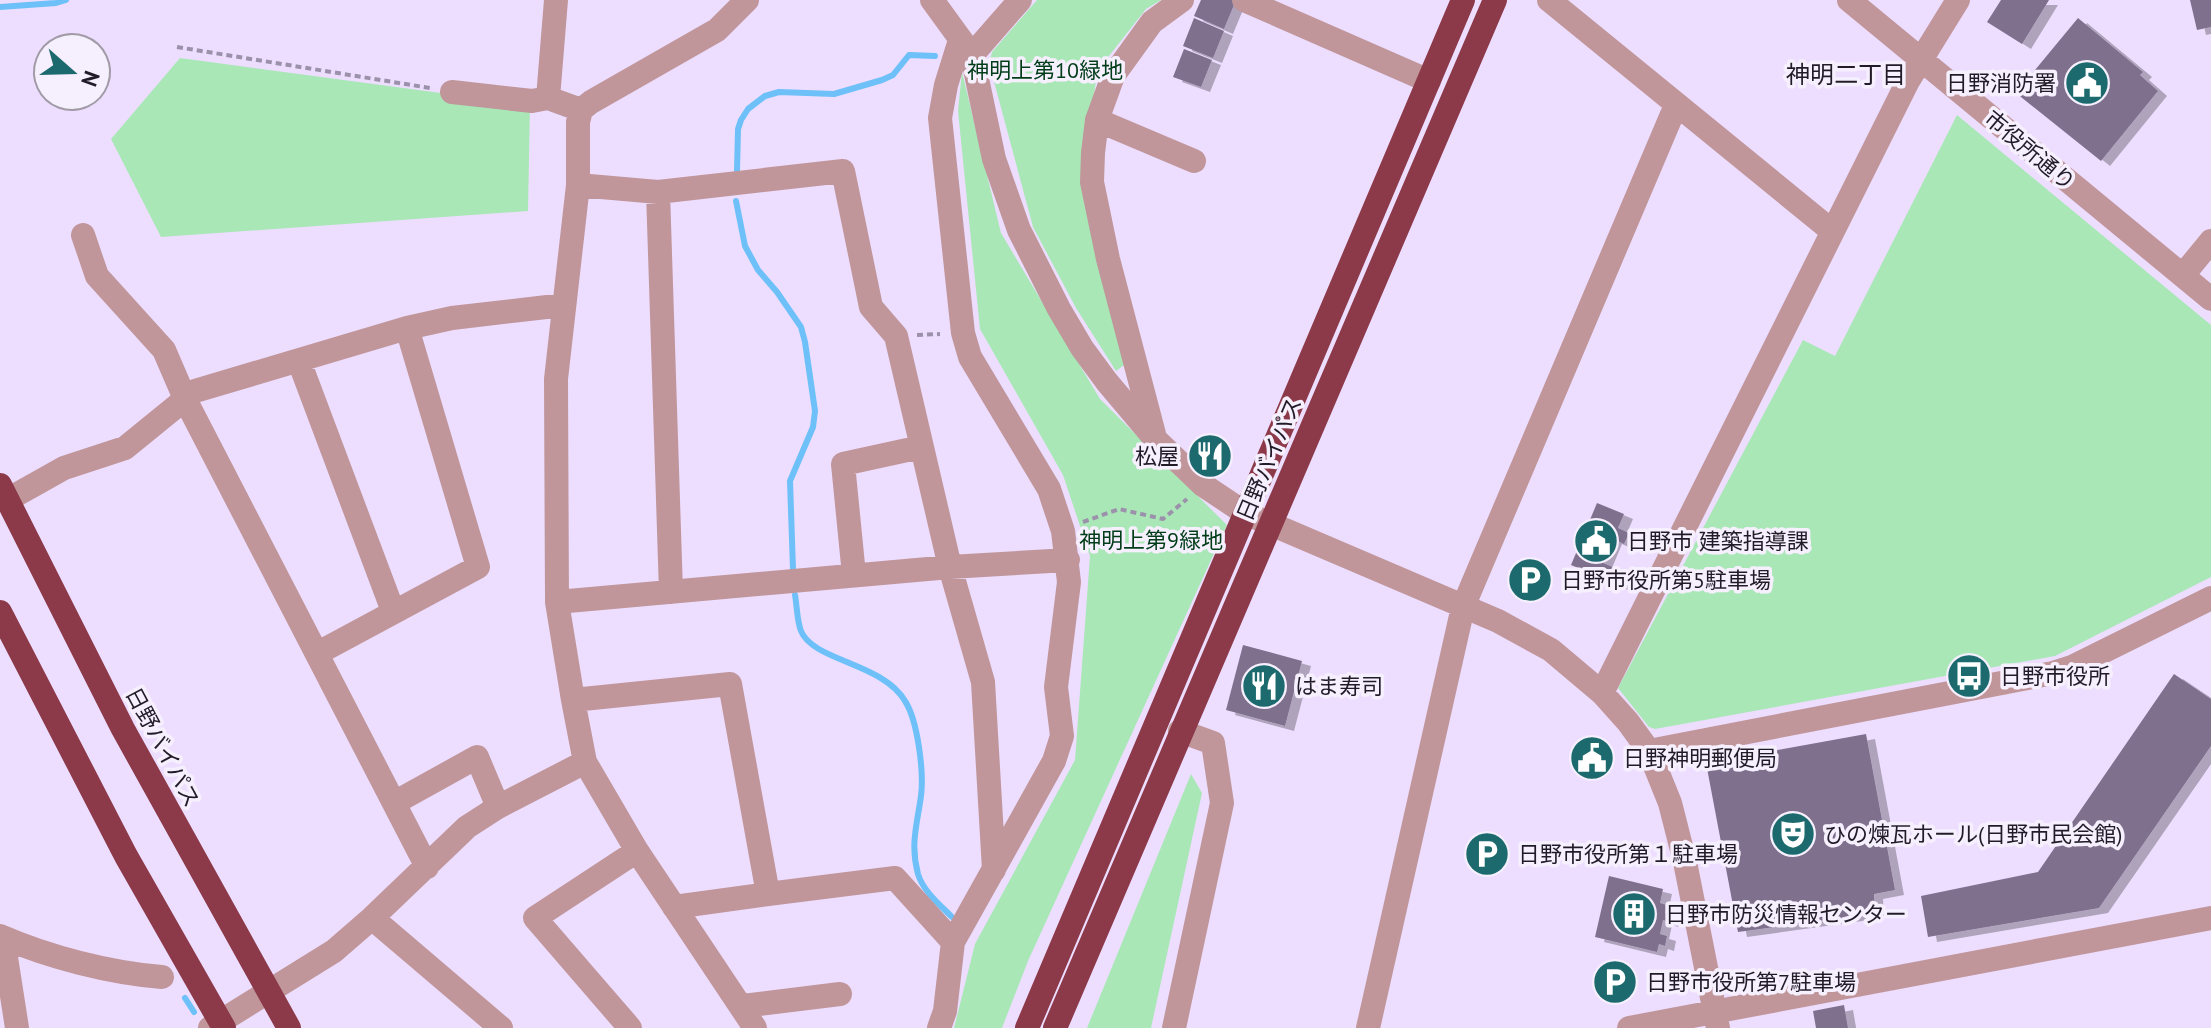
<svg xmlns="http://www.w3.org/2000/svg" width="2211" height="1028" font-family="'PT Sans','Noto Sans JP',sans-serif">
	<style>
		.green { fill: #a9e7b7 }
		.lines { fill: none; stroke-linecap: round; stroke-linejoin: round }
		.stream { stroke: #6ec0f8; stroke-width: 6 }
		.building { fill: #7f718e; filter: url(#shadow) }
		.path { stroke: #9c91aa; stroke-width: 4; stroke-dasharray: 6 4; stroke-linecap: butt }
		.minor { stroke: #c0969b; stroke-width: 24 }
		.highway { stroke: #8c3949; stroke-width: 24 }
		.labels { text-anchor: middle; stroke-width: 7; stroke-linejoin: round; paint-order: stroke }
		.park-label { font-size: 22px; fill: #003c18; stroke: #f6effd }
		.poi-label { font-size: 22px; fill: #211b27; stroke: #f6effd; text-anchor: start }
		.street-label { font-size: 22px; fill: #211b27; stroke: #f6effd }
		.neighbourhood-label { font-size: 24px; fill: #211b27; stroke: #f6effd }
	</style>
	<defs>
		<filter id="shadow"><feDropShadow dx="9" dy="5" stdDeviation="0" flood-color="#0004"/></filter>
	</defs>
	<rect width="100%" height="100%" fill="#eddeff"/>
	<path class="green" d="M1037,0H1161L1146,9L1098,70L1082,164L1131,360L1116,371L1076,308L1033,227L989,63L992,52Z
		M180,58L530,105L528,211L161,237L111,139Z
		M962,72L1001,233L1100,399L1227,525L1028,961L1002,1028H954L975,944L1075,760L1090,556L1063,475L980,329L958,111Z
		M1957,115L2211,325V577L2055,656L1655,729L1649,727L1618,688L1803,340L1835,356Z
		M1191,774L1202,793L1151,1028H1087Z"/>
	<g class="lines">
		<path class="stream" d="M0,7L56,3L66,0
			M737,171L738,129L741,120L748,109L765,96L779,92L834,94L882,80L893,75L909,55L935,56
			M736,201L745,246L758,270L777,292L801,327L805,342L815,411L813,427L790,481L793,569
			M795,595C797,606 797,621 801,631C813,661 883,663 905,701C918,721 924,773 921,796C917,825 910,844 918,874C923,891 940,905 952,917
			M185,998L194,1012"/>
	</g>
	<path class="building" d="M1201,0H1236L1224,29L1194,16Z
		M2001,0H2049L2022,44L1987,22Z
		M2190,0H2211V27L2197,30Z
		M1194,18L1224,31L1213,58L1183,46Z
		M2078,18L2143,72L2140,75L2158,91L2101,161L2016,93Z
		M1184,49L1212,60L1201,87L1173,77Z
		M1597,503L1624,514L1618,528L1629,533L1624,544L1613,539L1603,563L1625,572L1619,585L1571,565Z
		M1243,645L1302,661L1285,726L1226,710Z
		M2174,674L2211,699V746L2099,908L1928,937L1921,896L2038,872Z
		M1866,734L1895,890L1874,894L1875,913L1738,932L1706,763Z
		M1609,876L1663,889L1660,903L1667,905L1665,913L1672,915L1670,922L1663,920L1660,934L1667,936L1665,946L1659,944L1657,952L1595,937Z
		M1844,1005L1848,1028H1816L1813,1011Z"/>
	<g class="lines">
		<path class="path" d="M177,47L430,88
			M917,335L940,334
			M1083,522L1119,509L1163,519L1187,499"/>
		<path class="minor" d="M556,0L548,98L581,110
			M747,0L717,30L591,102L581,110L578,122V185L556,379L557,602L573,700L585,762L637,851L755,1028
			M932,0L972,55L994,159L1019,230L1059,309L1082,348L1107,382L1156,440L1203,485L1245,513L1498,621L1551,650L1602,693L1628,722L1649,751L1670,803L1685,862L1718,1028
			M1244,0L1429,81
			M1549,0L1832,231
			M1849,0L2211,299
			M972,55L1020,0
			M452,92L532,101L548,98
			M1097,120L1194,161
			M578,185L658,192L843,171L871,307L896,336L950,567L983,682L994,870
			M658,192L671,592
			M83,235L97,276L164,350L186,401L427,867
			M2183,275L2211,241
			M299,361L393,611
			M1154,434L1108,259L1092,182L1093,153L1097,120L1113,76L1152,22L1182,0
			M7,500L64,468L125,448L195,391L407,328L452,318L564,305
			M854,575L843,464L921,447
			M557,602L950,567L1068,560
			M318,653L478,567L407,328
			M1602,693L1908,81L1958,0
			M573,700L730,684L768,894L674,907
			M1649,751L2053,673L2072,667L2211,598
			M394,803L477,757L498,807
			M768,894L895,878L953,942
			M372,918L501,1028
			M0,936C48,957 110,973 162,977
			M3,938L17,1028
			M743,1006L840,994
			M210,1028L334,951L372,918L467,827L498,807L585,762
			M630,1028L535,918L637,851
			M939,1028L945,1011L953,942L1054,761L1062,736L1056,687L1069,582L1063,531L1049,489L970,357L963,333L940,118L946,85L960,40
			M1174,1028L1222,803L1213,743L1180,731
			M1368,1028L1463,607L1676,105
			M1629,1028L2211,918"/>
		<path class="highway" d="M0,485L123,729L289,1028
			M0,612L126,856L224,1028
			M1027,1028L1463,0
			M1055,1028L1495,0"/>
	</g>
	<defs>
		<g id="civic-disc" transform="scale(2.3)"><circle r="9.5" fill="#1d6a6e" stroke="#f6effd"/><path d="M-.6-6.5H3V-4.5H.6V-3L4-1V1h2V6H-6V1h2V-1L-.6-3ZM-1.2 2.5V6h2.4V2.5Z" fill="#fff"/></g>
		<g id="restaurant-disc" transform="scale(2.3)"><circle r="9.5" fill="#1d6a6e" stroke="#f6effd"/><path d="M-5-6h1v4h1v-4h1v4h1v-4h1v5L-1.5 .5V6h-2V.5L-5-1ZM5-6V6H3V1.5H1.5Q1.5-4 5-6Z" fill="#fff"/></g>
		<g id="parking-disc" transform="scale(2.3)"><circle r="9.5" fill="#1d6a6e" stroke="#f6effd"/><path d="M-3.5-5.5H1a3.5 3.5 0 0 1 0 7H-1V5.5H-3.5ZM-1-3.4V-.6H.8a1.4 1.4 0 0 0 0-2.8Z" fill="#fff"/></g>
		<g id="bus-disc" transform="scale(2.3)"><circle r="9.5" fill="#1d6a6e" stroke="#f6effd"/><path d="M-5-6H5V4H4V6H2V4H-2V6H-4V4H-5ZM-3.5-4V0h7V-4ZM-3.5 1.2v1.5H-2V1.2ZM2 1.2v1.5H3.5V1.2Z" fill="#fff"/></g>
		<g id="theatre-disc" transform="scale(2.3)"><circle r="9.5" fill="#1d6a6e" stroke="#f6effd"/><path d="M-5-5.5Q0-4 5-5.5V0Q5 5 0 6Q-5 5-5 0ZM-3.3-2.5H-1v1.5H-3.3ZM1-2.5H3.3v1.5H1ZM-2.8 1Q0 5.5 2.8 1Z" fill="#fff"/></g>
		<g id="building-disc" transform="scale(2.3)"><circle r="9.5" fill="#1d6a6e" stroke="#f6effd"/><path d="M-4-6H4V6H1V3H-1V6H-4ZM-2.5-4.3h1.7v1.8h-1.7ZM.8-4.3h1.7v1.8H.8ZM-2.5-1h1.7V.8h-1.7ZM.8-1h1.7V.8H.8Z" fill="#fff"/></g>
	</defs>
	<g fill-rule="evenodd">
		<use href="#civic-disc" x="2087" y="83"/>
		<use href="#restaurant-disc" x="1210" y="456"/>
		<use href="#civic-disc" x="1596" y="541"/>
		<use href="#parking-disc" x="1530" y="580"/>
		<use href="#bus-disc" x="1969" y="676"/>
		<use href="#restaurant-disc" x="1264" y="686"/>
		<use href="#civic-disc" x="1592" y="758"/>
		<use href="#theatre-disc" x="1793" y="834"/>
		<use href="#parking-disc" x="1487" y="854"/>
		<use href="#building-disc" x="1634" y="914"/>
		<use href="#parking-disc" x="1615" y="982"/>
	</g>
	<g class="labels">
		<g class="park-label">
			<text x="1045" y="78">神明上第10緑地</text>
			<text x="1151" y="548">神明上第9緑地</text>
		</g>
		<g class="poi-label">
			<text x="2056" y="91" text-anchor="end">日野消防署</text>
			<text x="1179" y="464" text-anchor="end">松屋</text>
			<text x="1627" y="549">日野市 建築指導課</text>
			<text x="1561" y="588">日野市役所第5駐車場</text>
			<text x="2000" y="684">日野市役所</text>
			<text x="1295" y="694">はま寿司</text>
			<text x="1623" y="766">日野神明郵便局</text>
			<text x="1824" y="842">ひの煉瓦ホール(日野市民会館)</text>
			<text x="1518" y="862">日野市役所第１駐車場</text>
			<text x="1665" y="922">日野市防災情報センター</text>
			<text x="1646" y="990">日野市役所第7駐車場</text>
		</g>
		<g class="street-label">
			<text transform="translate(2030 150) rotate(40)" y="8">市役所通り</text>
			<text transform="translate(1269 459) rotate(-67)" y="8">日野バイパス</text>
			<text transform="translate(163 747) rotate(62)" y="8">日野バイパス</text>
		</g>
		<g class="neighbourhood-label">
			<text x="1846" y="83">神明二丁目</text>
		</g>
	</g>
	<g transform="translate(72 72) rotate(110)"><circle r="38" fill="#f6effd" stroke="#a19aa7" stroke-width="2"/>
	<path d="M0-6L14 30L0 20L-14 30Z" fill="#1d6a6e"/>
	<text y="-12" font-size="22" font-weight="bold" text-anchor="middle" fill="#211b27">N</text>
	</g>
</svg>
